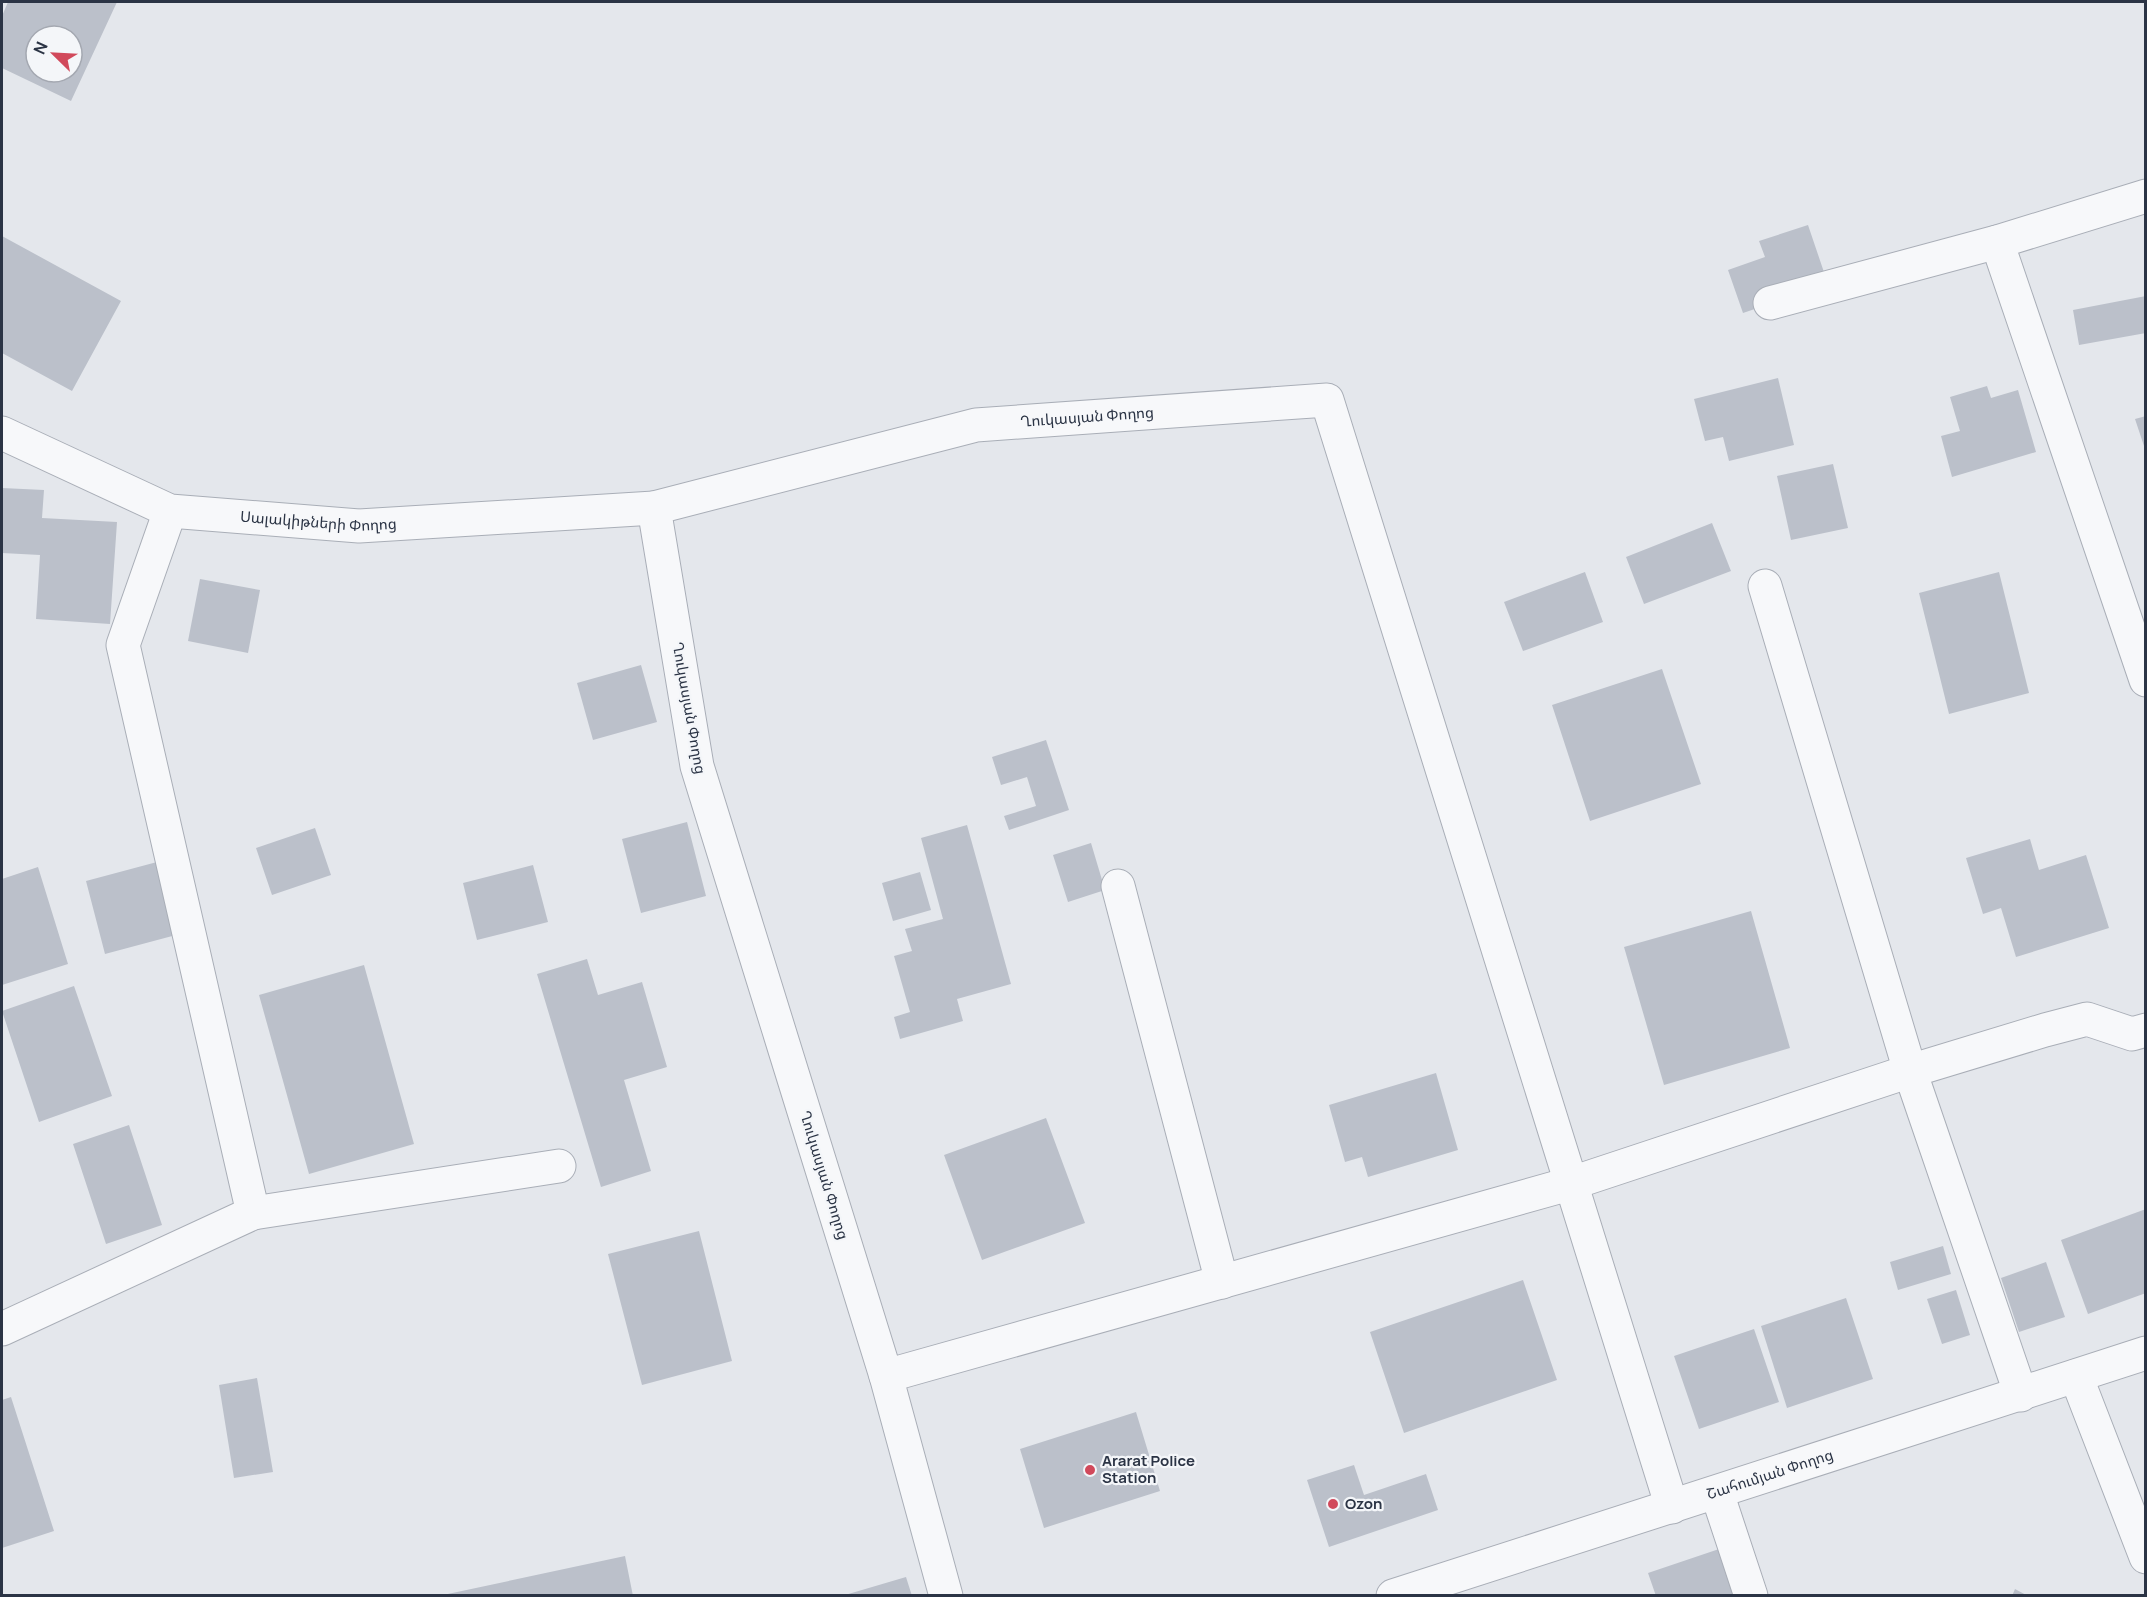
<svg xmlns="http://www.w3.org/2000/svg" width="2147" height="1597" font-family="Manrope,'Noto Sans Armenian',sans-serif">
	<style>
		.building { fill: #bbc0ca; fill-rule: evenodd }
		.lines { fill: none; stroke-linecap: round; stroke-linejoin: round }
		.minor-casing { stroke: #a9aeb7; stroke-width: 35 }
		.minor { stroke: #f7f8fa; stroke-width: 33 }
		.poi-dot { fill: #d1495b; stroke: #f4f6f9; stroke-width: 2 }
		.labels { text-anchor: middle; stroke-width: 4.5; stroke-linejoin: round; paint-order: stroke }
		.street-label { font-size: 15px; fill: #2b3445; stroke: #f4f6f9 }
		.poi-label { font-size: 15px; font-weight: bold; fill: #2b3445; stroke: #f4f6f9; text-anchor: start }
	</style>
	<rect width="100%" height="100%" fill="#e4e7ec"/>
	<path class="building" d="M8,2H117L71,101L2,68V16ZM36,36H72V72H36Z
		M1808,225L1828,284L1743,313L1728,270L1765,257L1759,241Z
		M2,236L121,301L72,391L2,353Z
		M2146,296V333L2079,345L2073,310Z
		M1778,378L1794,445L1729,461L1723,437L1705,441L1694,399Z
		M1987,386L1991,398L2018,390L2036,452L1952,477L1941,436L1960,431L1950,397Z
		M2146,416V449H2145L2135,419Z
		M1833,464L1848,528L1791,540L1777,476Z
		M2,488L44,490L42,518L117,522L110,624L36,619L40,555L2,553Z
		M1712,523L1731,571L1644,604L1626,557Z
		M1585,572L1603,622L1523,651L1504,602Z
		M1999,572L2029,693L1949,714L1919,593Z
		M200,579L260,590L248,653L188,641Z
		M641,665L657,722L593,740L577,683Z
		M1662,669L1701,784L1590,821L1552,705Z
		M1046,740L1069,810L1009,830L1004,816L1036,806L1027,777L1001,785L992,757Z
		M687,822L706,896L641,913L622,839Z
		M967,825L1011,984L957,999L963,1021L900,1039L894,1017L910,1012L894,956L912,951L905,929L943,919L921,838Z
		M315,828L331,875L272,895L256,848Z
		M2030,839L2039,870L2086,855L2109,928L2016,957L2001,908L1983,914L1966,858Z
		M1091,843L1105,890L1068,902L1053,855Z
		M157,862L176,935L105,954L86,881Z
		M533,865L548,922L477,940L463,883Z
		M38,867L68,964L2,985V879Z
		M920,872L931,910L893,921L882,883Z
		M1751,911L1790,1048L1664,1085L1624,947Z
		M587,959L598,995L642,982L667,1067L624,1080L651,1171L601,1187L537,974Z
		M364,965L414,1144L309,1174L259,995Z
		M74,986L112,1096L39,1122L2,1011Z
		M1436,1073L1458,1150L1368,1177L1362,1157L1345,1162L1329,1105Z
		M1046,1118L1085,1223L982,1260L944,1155Z
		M129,1125L162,1225L106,1244L73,1144Z
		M2146,1209V1293L2088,1314L2061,1240Z
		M699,1231L732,1361L642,1385L608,1254Z
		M1943,1246L1951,1274L1898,1290L1890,1262Z
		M2046,1262L2065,1317L2019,1332L2001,1278Z
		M1523,1280L1557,1380L1404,1433L1370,1332Z
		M1956,1290L1970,1335L1942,1344L1927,1299Z
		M1846,1298L1873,1379L1787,1408L1761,1326Z
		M1754,1329L1779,1402L1699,1429L1674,1356Z
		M257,1378L273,1472L234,1478L219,1385Z
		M11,1397L54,1531L2,1548V1400Z
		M1136,1412L1160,1491L1044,1528L1020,1449Z
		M1354,1465L1364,1495L1426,1474L1438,1510L1329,1547L1307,1480Z
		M1725,1547L1741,1596H1656L1648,1573Z
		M625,1556L633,1596H443V1595Z
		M906,1577L912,1596H845V1595Z
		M2015,1589L2028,1596H2012Z"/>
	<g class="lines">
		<g class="minor-casing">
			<g id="minor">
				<path d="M1997,242L2146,680"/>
				<path d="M1770,303L1997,242L2146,196"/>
				<path id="s1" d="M2,433L170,511L359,526L654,508"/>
				<path d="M1765,586L1910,1071L2021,1395"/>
				<path d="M1118,886L1222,1282"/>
				<path d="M253,1213L559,1166"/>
				<path d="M2,1329L253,1213L123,645L170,511"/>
				<path d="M886,1376L1569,1184L1910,1071L2045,1030L2087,1019L2132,1034L2146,1030"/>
				<path d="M2076,1376L2146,1557"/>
				<path d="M1717,1493L1751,1596"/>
				<path id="s2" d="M946,1596L886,1376L697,766L654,508L976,425L1327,400L1672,1507"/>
				<path id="s3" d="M1393,1596L2146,1353"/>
			</g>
		</g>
		<use href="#minor" class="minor"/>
	</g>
	<g class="poi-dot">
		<circle cx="1090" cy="1470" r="6"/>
		<circle cx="1333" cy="1504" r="6"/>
	</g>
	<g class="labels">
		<g class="street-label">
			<text dy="5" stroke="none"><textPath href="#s2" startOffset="1572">Ղուկասյան Փողոց</textPath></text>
			<text dy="5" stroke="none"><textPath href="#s1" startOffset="334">Սալակիթների Փողոց</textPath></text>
			<text transform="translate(689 708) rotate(80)" y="5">Ղուկասյան Փողոց</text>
			<text transform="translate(824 1175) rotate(73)" y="5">Ղուկասյան Փողոց</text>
			<text dy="5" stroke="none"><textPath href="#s3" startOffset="396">Շահումյան Փողոց</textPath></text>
		</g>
		<g class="poi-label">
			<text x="1102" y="1466">Ararat Police<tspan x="1102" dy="17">Station</tspan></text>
			<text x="1345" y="1509">Ozon</text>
		</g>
	</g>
	<rect width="2147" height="1597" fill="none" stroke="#2b3445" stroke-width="6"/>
	<g transform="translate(54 54) rotate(294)"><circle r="28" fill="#f4f6f9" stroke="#a4a8b1" stroke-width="1.5"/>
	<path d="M0-4.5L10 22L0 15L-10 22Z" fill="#d1495b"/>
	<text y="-9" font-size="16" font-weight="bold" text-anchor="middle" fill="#2b3445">N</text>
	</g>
</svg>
